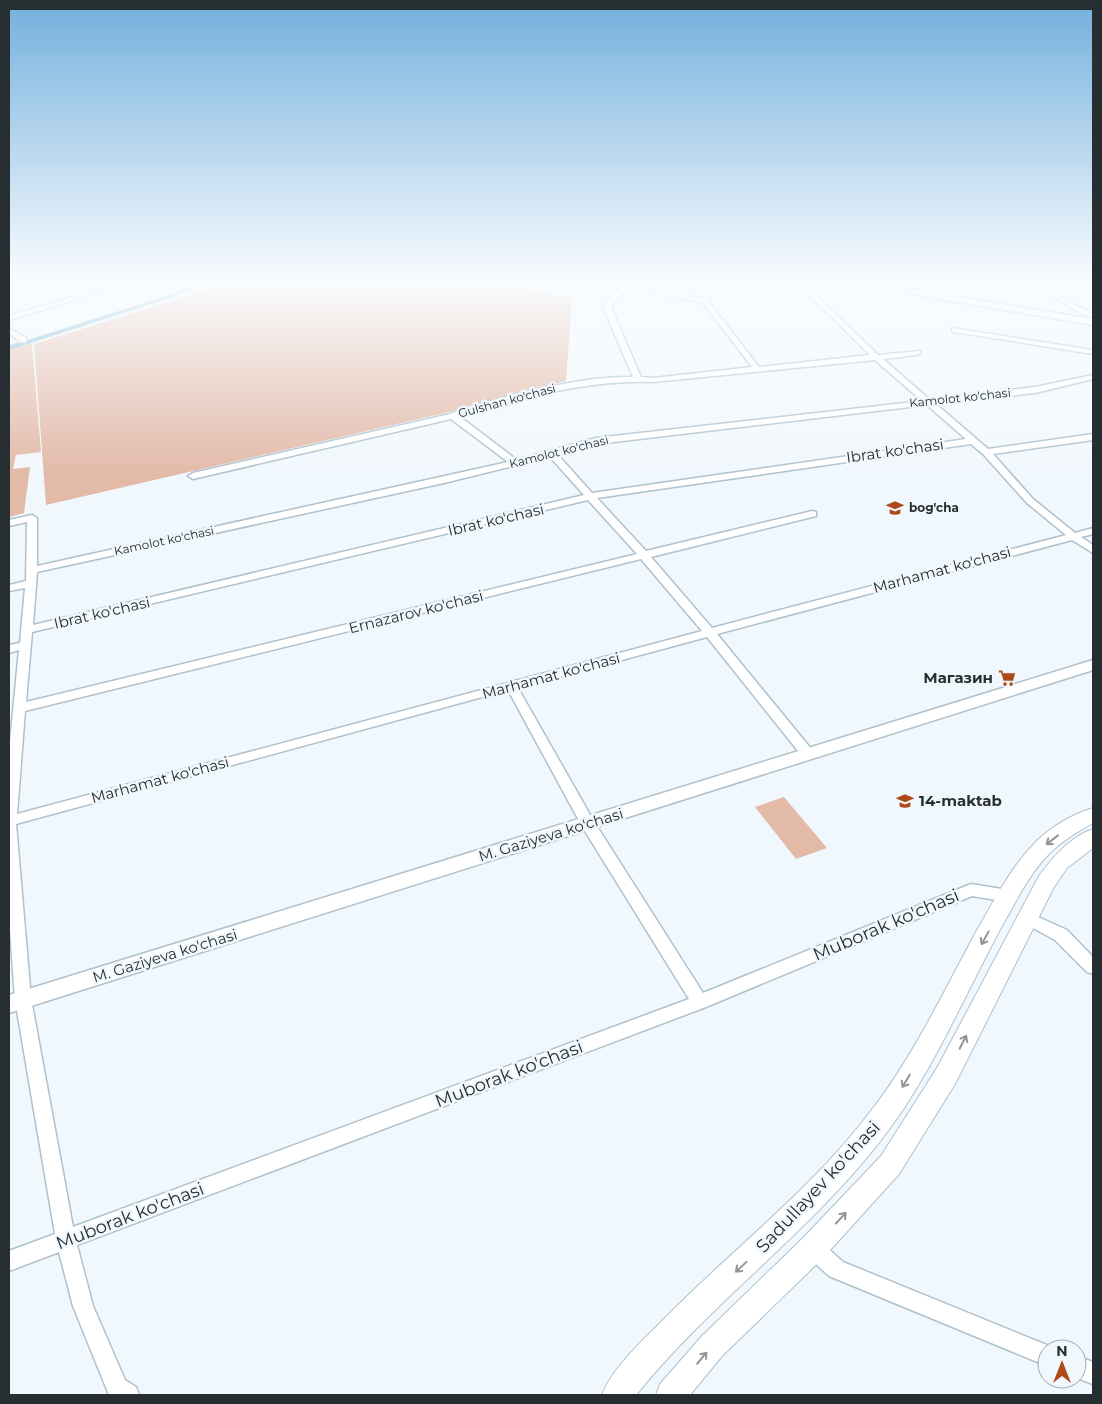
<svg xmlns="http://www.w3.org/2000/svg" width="1102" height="1404" font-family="Montserrat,sans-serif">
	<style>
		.green { fill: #e3b9a8 }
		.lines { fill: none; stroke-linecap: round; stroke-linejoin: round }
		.canal { fill: #65a8cd; fill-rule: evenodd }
		.minor-casing { stroke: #aec1cc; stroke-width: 3 }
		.tertiary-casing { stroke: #aec1cc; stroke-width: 3 }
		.secondary-casing { stroke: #aec1cc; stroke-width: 2 }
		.minor { fill: #fff; fill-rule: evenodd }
		.tertiary { fill: #fff; fill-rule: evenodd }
		.secondary { fill: #fff; fill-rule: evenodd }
		.oneway { stroke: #939698 }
		.labels { text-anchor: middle; stroke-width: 5; stroke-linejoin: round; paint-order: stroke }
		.far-street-label { font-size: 12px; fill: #272e32; stroke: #f1f8fd }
		.far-poi-label { font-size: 12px; font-weight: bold; fill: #272e32; stroke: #f1f8fd; text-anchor: start }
		.street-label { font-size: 15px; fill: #272e32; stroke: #f1f8fd }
		.poi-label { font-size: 15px; font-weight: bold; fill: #272e32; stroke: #f1f8fd; text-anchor: end }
		.near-street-label { font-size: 18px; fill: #272e32; stroke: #f1f8fd }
	</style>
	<rect width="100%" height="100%" fill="#f1f8fd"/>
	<path class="green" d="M246,279H477L572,298L566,381L449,412L46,505L34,344L222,285Z
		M27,339L32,344L41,452L16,455L13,469L30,467L24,513L9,517V345Z
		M784,797L827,848L796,859L755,807Z"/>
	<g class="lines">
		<path class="canal" d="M205,279H214L179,295L9,350V346L175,293Z"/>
		<g class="minor-casing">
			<path id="minor" d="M9,279H13L9,282Z
				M133,279H145L9,320V316Z
				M485,279L480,282L477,280V279Z
				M580,279H597L700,298L691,279H698L708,301L759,367L870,355L793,279H800L878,355L920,351L921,353L917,355L883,359L930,400L1035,387L1093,375V379L1035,393L936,404L988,449L1093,434V440L993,454L1033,499L1075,533L1093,528V534L1081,537L1093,545V553L1072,540L717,634L812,750L814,753L812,756H802L707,637L518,688L593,820L703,993L971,884L1008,890L1013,892L1016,896L1013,900L1008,902L972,896L706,1007L77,1245L93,1306L125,1380L136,1387L139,1395H109L73,1306L59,1252L9,1271V1251L55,1234L15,999L9,915V752L19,650L9,653V645L20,643L25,588L9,591V585L26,581L27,522L9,526V520L32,515L37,518V566L508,462L451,419L193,479L188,476L193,473L450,414C471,405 492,401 514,395C552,386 593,376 633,377L603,307L620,288ZM627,289L703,303L752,367L653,378L641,377L611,307ZM875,360L922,401L596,438L517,460L459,416L472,411C532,396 590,380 653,382ZM927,405L966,439L592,493L558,455L597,444ZM971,444L983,454L1027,503L1066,535L712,628L651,557L816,516V512L812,511L646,551L597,498ZM550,457L584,495L33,625L37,572L444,483ZM588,500L637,554L26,702L32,632ZM641,559L702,631L17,814L25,711ZM508,690L583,828L689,999L73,1227L31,999L16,824Z
				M913,279H922L952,298L945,300Z
				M1017,279H1026L1093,314V319Z
				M9,328L26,338V342H20L9,333Z
				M952,328L1093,350V354L955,332H952Z
				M1027,912L1067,930L1093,957V974L1087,972L1055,940L1022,922L1019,918L1022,914Z
				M813,1238L820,1241L843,1262L1054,1348L1055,1349H1047V1366L829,1276L806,1255L803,1248L806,1241Z
				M1077,1356L1093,1362V1384L1077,1378Z"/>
		</g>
		<g class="tertiary-casing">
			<path id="tertiary" d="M825,279H847L1093,319V325Z
				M1093,660V670L9,1013V995Z"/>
		</g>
		<g class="secondary-casing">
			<path id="secondary" d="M1093,808V823C1077,832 1060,842 1047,856C1028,876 1016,902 1002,926C970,985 943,1048 906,1105C833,1217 719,1292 636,1395H602C611,1370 641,1342 660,1323C731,1250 813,1189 874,1107C915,1053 944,991 976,932C993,903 1008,872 1031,847C1047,829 1070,815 1093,808Z
				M1093,829V848L1067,868L1054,887L955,1084L899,1174L823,1258L722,1356L690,1395H656L660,1384L702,1336L803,1238L881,1156L937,1068L1039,876C1052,858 1070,837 1093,829Z"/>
		</g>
		<use href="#minor" class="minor"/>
		<use href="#tertiary" class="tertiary"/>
		<use href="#secondary" class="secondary"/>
	</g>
	<defs><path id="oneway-shaft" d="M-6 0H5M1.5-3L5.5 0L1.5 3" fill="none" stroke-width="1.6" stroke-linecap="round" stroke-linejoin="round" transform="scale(1.25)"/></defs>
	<g class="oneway">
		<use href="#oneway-shaft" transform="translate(1052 840) rotate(142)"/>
		<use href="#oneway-shaft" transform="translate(985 938) rotate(119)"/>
		<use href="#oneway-shaft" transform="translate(963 1042) rotate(-63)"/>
		<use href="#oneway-shaft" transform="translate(906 1081) rotate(121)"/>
		<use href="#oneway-shaft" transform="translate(841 1218) rotate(-47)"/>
		<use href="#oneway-shaft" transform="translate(741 1267) rotate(137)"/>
		<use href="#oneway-shaft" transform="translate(702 1358) rotate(-50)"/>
	</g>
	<linearGradient id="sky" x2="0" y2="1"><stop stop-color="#73afdd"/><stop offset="0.59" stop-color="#f9fcfe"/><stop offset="1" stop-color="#f9fcfe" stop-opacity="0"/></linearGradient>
	<rect width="1102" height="476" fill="url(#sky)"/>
	<defs>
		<g id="school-bare" transform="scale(1.35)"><path d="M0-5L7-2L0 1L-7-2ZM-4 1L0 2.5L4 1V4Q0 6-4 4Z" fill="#ae4a19" stroke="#f1f8fd" stroke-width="2.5" paint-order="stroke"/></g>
		<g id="supermarket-bare" transform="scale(1.35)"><path d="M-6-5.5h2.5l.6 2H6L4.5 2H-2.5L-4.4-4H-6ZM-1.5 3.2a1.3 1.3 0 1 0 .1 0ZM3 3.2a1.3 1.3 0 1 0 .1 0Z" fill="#ae4a19" stroke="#f1f8fd" stroke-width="2.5" paint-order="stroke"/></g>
	</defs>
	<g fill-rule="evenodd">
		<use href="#school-bare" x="895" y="508"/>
		<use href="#supermarket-bare" x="1007" y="678"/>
		<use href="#school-bare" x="905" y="801"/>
	</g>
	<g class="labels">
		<g class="far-street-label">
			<text transform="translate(960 398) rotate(-6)" y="4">Kamolot ko'chasi</text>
			<text transform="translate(507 401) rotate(-15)" y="4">Gulshan ko'chasi</text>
			<text transform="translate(559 452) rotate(-14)" y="4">Kamolot ko'chasi</text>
			<text transform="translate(164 541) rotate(-12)" y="4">Kamolot ko'chasi</text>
		</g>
		<g class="far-poi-label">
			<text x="909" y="512">bog'cha</text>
		</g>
		<g class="street-label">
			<text transform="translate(895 451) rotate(-8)" y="5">Ibrat ko'chasi</text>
			<text transform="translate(496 520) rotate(-13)" y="5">Ibrat ko'chasi</text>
			<text transform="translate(942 570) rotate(-15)" y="5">Marhamat ko'chasi</text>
			<text transform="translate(416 612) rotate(-14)" y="5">Ernazarov ko'chasi</text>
			<text transform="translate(102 613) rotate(-13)" y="5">Ibrat ko'chasi</text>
			<text transform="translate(551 676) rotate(-15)" y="5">Marhamat ko'chasi</text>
			<text transform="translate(160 780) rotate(-15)" y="5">Marhamat ko'chasi</text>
			<text transform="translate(551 835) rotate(-17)" y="5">M. Gaziyeva ko'chasi</text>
			<text transform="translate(165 956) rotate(-17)" y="5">M. Gaziyeva ko'chasi</text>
		</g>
		<g class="poi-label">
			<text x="993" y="683">Магазин</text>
			<text x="919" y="806" text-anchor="start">14-maktab</text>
		</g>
		<g class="near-street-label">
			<text transform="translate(886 925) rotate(-23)" y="6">Muborak ko'chasi</text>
			<text transform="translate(509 1074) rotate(-21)" y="6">Muborak ko'chasi</text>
			<text transform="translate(818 1187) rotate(-47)" y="6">Sadullayev ko'chasi</text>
			<text transform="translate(130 1216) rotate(-21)" y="6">Muborak ko'chasi</text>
		</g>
	</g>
	<rect width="1102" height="1404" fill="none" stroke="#272e32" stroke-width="20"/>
	<g transform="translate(1062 1364)"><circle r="24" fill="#f1f8fd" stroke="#a0a7ac"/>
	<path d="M0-4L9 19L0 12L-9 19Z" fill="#ae4a19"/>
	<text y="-8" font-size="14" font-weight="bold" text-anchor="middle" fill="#272e32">N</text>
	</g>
</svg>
